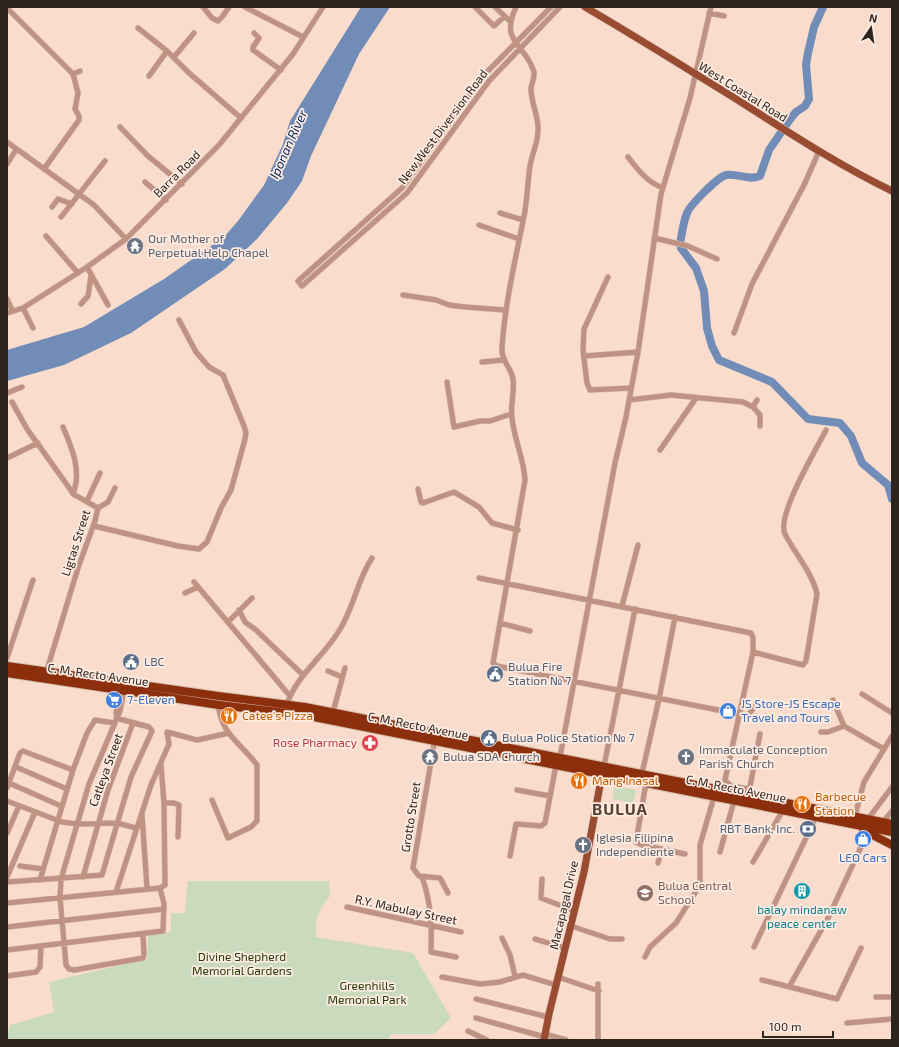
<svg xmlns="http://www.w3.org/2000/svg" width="899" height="1047" font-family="'Exo 2',sans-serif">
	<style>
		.green { fill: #c9dbbc }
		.water { fill: #708cb7 }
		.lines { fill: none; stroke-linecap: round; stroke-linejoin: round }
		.river { stroke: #708cb7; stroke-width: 8 }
		.minor-casing { stroke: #d4bbad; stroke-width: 6 }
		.major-casing { stroke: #d4bbad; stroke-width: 8 }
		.highway-casing { stroke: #d4bbad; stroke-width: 10 }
		.minor { stroke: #c09283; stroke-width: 5 }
		.major { stroke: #9a4c32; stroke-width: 7 }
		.highway { stroke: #8b2f0c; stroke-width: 8 }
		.labels { text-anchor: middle; stroke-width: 3.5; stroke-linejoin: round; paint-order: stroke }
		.street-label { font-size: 12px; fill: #2e241e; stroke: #feece2 }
		.worship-label { font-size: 12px; fill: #5b616d; stroke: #feece2; text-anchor: start }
		.service-label { font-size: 12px; fill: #4e5e75; stroke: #feece2; text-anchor: start }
		.shop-label { font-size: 12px; fill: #366cbe; stroke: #feece2; text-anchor: start }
		.food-label { font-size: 12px; fill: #c56008; stroke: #feece2; text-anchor: start }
		.health-label { font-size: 12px; fill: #be3a42; stroke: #feece2; text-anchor: end }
		.education-label { font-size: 12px; fill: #785e54; stroke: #feece2; text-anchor: start }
		.culture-label { font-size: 12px; fill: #0d838f; stroke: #feece2 }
		.park-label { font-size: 12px; fill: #243c07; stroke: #feece2 }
		.water-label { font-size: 13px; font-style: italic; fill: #082d62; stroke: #feece2 }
		.district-label { font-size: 16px; font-weight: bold; letter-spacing: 1px; fill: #584133; stroke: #feece2 }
	</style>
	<rect width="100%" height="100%" fill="#f9dccc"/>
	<path class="green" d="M615,786L636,790L633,803L612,799Z
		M188,881H329L330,896C318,909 315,920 316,937L413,953L451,1018L434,1034H391L389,1040H7L10,1025L54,1012L49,982L147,959L148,934L171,932V913H185Z"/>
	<path class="water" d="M361,7H390L359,54L311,156L302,181L287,203L257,239L225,269L131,333L64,365L7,381V350L84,327L164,279L224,237L238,221L264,185L283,144L290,121Z"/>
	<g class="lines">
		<path class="river" d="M823,7L814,27L808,53L806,65L809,99L805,106L796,112L791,118L769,150L760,176C750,181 737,173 726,175C718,177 690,205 687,213C683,223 682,234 680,243L681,248L696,268L704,291L707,328L712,346L719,360L772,382L808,419L840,423L851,436L862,463L888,485L892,499"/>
		<g class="minor-casing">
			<path id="minor" d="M203,7L212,18L218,21L222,17L229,7
				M245,7L303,37
				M475,7L494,26L504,17
				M495,7L511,22
				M516,7C499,43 526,44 534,72C535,79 531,83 531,89C531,102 538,115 538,128C539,141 532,153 530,166C528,181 527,196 525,211C516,257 505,302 502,348C501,361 511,367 513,379C515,392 510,405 512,418C514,439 524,459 525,480L493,663L497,666L738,714L748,715L757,704
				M551,7L484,75L402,188L298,281L302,286L407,193L489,81L560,7
				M7,8L73,74L78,93L75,109L79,116V120L44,169
				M709,13L724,16
				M138,28L167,51L189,73L241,118
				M254,33L259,38L253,47V50L281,70
				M174,57L194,33
				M73,74L80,71
				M149,76L167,51
				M120,127L148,156L182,184
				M7,142L94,205L126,239
				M628,157C638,170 647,182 663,188
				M7,164L16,150
				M145,182L166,200
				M52,207L58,199L72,204
				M500,213L523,220
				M61,217L105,161
				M479,225L519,239
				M46,236L78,273
				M654,238L688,246L717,259
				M87,267L108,305
				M608,277L584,329L583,351L587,383L590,390L631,388
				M403,295L436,300L449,305L465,307L505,310
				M7,299L12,310
				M81,304L88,296L91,276
				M23,308L33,328
				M7,313L23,308L87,267L126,239L219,145L293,54L323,7
				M734,333L752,284L805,183L819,151
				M584,356L638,352
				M482,362L503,360
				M447,382L454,427L480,421H490L511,414
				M7,393L22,387
				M629,400L671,395L743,402L753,407L760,415V426
				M12,402L27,429L70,489L73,494L98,508
				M753,407L757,400
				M63,427C72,448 82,471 73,494
				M660,450L696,398
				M7,458L38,443
				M418,489L421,502L423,503L454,492L479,507L492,523L518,530
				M87,501L100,473
				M98,508L108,502L115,488
				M94,526L178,546L199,549L207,542L221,508L231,490L245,439L246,433L244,426L223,375L209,367L196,352L179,320
				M479,578L751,633L753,638V652L725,780L731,786L749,789
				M194,582L290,696
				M185,593L198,587
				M622,606L638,545
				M239,610L245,622L256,630L303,675
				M228,622L252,598
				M500,623L530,631
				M753,652L803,665L806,661L817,594C812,572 795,554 785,534C776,516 816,450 826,430
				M7,658L33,580
				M328,671L342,677
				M46,673L78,568L95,521L98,508
				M124,691L120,711L89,784L61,879L60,898L66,965L69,969L74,970L143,958L144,954L143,935
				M862,694L892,713
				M833,700L844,726L884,749
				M287,704C297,675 323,657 339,631C354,608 357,580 372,558
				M333,712L345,668
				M116,713L120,690
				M821,732H828L844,726
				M435,738L413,868L419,876L440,878L448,893
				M560,757L615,463L626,417L638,352L661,194L690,98L711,7
				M604,766L635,609
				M16,767L67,789
				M642,773L659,699L675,617
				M9,783L61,806
				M646,783L636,842L642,845L685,854
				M7,788L20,753L23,751L73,770
				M517,790L550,796
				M749,792L760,734
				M212,800L228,838L251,827L257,821V765C240,742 221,735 218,703
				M7,801L62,822L78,824L117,823L136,828
				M164,803H174L179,805L178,837
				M142,815L147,888
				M855,816L864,782L892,736
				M868,819L892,787
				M883,822L892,811
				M7,833L19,806
				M720,852L734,801
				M510,856L516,824L541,826L545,823L556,765
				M753,862L783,810
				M658,863L661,850
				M20,866L43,869
				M7,877L35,812
				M83,877L108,790L133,723
				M422,877C431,902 432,926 431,952L456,957
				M542,879L541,898L575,911
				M40,880L73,770L87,733L95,720L114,723
				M7,882L102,875L131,777L152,731L149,727L116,718
				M116,892L151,785L169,744L167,732L197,740L229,733
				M7,903L160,888L165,885L164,803L161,765
				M347,907L461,932
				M571,926L610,939H622
				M7,927L164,909
				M502,938L510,955L515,976
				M535,939L565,948
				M754,947L816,817
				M7,950L163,931L164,904L160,888
				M645,957L650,947L676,923L700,885V845L714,797
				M7,976L36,972L40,967L41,946
				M442,977L480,984L500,982L523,975L556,985
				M558,977L599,991
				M762,980L837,999L861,948
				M789,987L828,918L868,832
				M876,997H892
				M476,999L548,1017
				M476,1018L545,1037
				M847,1023L892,1019
				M468,1031L487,1040
				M545,1034L566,1040
				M598,1040V984"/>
		</g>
		<g class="major-casing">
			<path id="major" d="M585,7C635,36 684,67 733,97C785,130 836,164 892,191
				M544,1040L549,1014L584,872L603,769"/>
		</g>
		<g class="highway-casing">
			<path id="highway" d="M7,666L218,696L305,707L892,824
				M7,673L219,705L304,715L892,832
				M863,830L892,845"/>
		</g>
		<use href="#minor" class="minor"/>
		<use href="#major" class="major"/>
		<use href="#highway" class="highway"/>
	</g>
	<defs>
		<g id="temple-disc" transform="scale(0.9)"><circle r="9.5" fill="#6b7280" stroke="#feece2"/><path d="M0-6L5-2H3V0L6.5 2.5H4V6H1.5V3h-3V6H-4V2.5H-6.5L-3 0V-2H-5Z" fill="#fff"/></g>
		<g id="civic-disc" transform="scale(0.9)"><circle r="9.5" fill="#5c6f8a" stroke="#feece2"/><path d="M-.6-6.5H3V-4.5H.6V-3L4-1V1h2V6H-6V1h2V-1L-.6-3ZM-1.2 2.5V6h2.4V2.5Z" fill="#fff"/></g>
		<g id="supermarket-disc" transform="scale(0.9)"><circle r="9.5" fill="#3f7fe0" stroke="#feece2"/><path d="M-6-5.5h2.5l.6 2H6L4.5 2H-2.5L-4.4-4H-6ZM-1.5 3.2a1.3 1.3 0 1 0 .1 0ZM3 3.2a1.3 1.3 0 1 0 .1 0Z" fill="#fff"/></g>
		<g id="shop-disc" transform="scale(0.9)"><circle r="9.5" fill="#3f7fe0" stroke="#feece2"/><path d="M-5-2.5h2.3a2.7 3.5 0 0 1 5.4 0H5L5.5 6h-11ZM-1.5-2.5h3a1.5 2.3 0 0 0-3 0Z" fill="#fff"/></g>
		<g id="restaurant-disc" transform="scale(0.9)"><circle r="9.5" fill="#e8710a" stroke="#feece2"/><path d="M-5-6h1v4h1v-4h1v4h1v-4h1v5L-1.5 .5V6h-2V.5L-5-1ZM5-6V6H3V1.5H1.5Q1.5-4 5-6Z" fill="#fff"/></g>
		<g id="pharmacy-disc" transform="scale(0.9)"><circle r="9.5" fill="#e0444e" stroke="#feece2"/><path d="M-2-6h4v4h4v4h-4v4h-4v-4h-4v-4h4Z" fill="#fff"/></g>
		<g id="church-disc" transform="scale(0.9)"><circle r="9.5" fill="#6b7280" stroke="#feece2"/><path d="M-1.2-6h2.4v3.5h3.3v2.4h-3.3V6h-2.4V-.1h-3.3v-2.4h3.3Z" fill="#fff"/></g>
		<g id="bank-disc" transform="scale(0.9)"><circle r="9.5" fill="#5c6f8a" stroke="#feece2"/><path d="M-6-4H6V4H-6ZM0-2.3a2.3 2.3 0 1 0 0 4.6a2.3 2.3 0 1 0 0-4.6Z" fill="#fff"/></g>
		<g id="building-disc" transform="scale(0.9)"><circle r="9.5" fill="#0f9aa8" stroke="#feece2"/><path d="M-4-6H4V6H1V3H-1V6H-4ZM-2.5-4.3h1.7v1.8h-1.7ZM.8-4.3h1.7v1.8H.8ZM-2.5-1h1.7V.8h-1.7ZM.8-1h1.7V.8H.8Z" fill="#fff"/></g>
		<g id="school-disc" transform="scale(0.9)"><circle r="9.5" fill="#8d6e63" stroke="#feece2"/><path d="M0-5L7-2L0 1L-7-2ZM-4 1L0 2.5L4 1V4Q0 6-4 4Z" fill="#fff"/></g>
	</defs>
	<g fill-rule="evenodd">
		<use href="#temple-disc" x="135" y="246"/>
		<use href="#civic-disc" x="131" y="662"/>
		<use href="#civic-disc" x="495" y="674"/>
		<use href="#supermarket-disc" x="114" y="700"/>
		<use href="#shop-disc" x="728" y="711"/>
		<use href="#restaurant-disc" x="229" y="716"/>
		<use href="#civic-disc" x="489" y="738"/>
		<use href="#pharmacy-disc" x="370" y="743"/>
		<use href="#temple-disc" x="430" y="757"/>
		<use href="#church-disc" x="686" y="757"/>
		<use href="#restaurant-disc" x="579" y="781"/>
		<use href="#restaurant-disc" x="802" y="804"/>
		<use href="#bank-disc" x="808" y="829"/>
		<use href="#shop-disc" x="863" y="839"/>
		<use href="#church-disc" x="583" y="845"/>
		<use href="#building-disc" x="802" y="891"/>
		<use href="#school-disc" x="645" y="893"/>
	</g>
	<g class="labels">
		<g class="street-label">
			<text transform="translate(743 92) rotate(32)" y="4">West Coastal Road</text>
			<text transform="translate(443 127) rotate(-53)" y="4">New West Diversion Road</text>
			<text transform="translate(177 174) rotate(-45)" y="4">Barra Road</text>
			<text transform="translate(76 543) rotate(-72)" y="4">Ligtas Street</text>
			<text transform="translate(98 675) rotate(8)" y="4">C. M. Recto Avenue</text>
			<text transform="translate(418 726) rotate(11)" y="4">C. M. Recto Avenue</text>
			<text transform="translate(106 770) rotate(-70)" y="4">Catleya Street</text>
			<text transform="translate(736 789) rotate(11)" y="4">C. M. Recto Avenue</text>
			<text transform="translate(411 817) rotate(-81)" y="4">Grotto Street</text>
			<text transform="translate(564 905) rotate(-77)" y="4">Macapagal Drive</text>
			<text transform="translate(406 910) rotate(12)" y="4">R.Y. Mabulay Street</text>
		</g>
		<g class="worship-label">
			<text x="148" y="243">Our Mother of<tspan x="148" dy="14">Perpetual Help Chapel</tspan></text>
			<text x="699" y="754">Immaculate Conception<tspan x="699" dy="14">Parish Church</tspan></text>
			<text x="443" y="761">Bulua SDA Church</text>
			<text x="596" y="842">Iglesia Filipina<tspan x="596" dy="14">Independiente</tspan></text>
		</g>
		<g class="service-label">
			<text x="144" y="666">LBC</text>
			<text x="508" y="671">Bulua Fire<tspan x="508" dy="14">Station № 7</tspan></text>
			<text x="502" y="742">Bulua Police Station № 7</text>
			<text x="795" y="833" text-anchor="end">RBT Bank, Inc.</text>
		</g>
		<g class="shop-label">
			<text x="127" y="704">7-Eleven</text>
			<text x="741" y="708">JS Store-JS Escape<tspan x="741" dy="14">Travel and Tours</tspan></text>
			<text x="863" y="862" text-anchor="middle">LEO Cars</text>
		</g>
		<g class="food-label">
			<text x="242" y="720">Catee's Pizza</text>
			<text x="592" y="785">Mang Inasal</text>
			<text x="815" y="801">Barbecue<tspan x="815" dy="14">Station</tspan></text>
		</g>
		<g class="health-label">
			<text x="357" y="747">Rose Pharmacy</text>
		</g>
		<g class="education-label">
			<text x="658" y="890">Bulua Central<tspan x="658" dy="14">School</tspan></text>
		</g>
		<g class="culture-label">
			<text x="802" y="914">balay mindanaw<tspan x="802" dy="14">peace center</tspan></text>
		</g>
		<g class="park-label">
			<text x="242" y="961">Divine Shepherd<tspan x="242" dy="14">Memorial Gardens</tspan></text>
			<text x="367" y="990">Greenhills<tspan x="367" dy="14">Memorial Park</tspan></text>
		</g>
		<g class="water-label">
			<text transform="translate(288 144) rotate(-66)" y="5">Iponan River</text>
		</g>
		<g class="district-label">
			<text x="620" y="815">BULUA</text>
		</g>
	</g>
	<rect width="899" height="1047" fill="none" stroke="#2e241e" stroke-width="16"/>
	<g transform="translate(871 28) rotate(13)" stroke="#feece2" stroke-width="3" paint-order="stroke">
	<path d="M0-3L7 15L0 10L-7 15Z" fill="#2e241e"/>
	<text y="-6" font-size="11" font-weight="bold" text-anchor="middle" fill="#2e241e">N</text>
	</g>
	<path d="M763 1031v6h70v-6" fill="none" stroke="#2e241e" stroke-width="2"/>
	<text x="769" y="1031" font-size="12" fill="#2e241e" stroke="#feece2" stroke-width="3" paint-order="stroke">100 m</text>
</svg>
